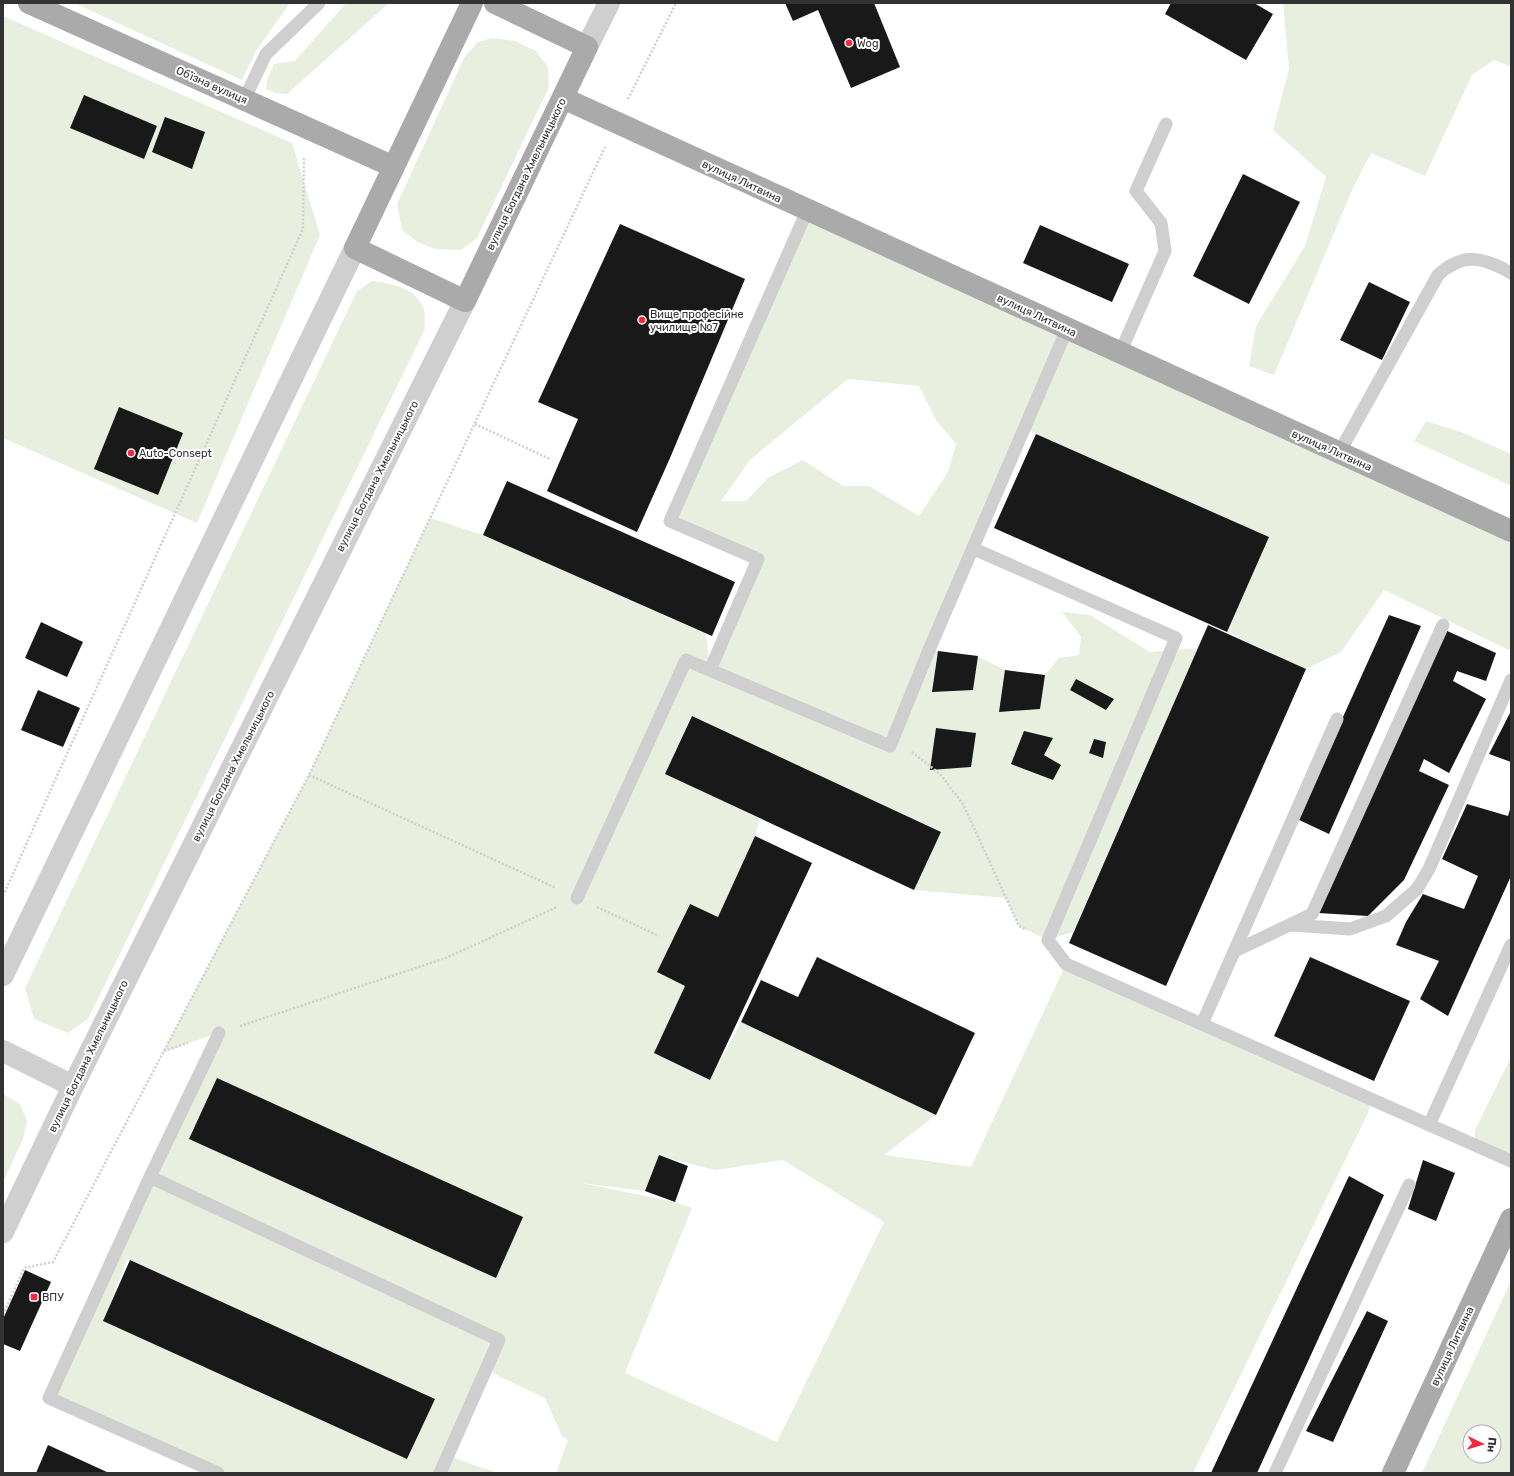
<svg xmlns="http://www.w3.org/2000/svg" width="1514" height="1476" font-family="Rubik,sans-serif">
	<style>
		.green { fill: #e9efdf; fill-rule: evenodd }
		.building { fill: #191919 }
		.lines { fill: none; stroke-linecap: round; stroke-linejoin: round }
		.path { stroke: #cfcfcf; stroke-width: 2.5; stroke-dasharray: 2 2; stroke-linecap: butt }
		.service { stroke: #cfcfcf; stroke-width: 13 }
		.tertiary { stroke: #cfcfcf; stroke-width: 22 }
		.primary { stroke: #aaa; stroke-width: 22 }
		.poi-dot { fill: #f62640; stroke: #fff; stroke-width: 1.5 }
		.labels { text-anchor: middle; stroke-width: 4; stroke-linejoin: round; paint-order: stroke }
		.poi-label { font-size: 11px; fill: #323232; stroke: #fff; text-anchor: start }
		.street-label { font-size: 11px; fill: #323232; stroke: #fff }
	</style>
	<rect width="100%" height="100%" fill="#fff"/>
	<path class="green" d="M74,3H290L256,51L242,80Z
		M346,3H389L287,94L276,93L266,89L267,80L274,64L295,61Z
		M1283,3H1511V67L1494,60L1472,75L1425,176L1371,153L1353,188L1274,375L1249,366L1256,326L1305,246L1326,177L1273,130L1289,69Z
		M3,16L292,143L320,235L197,523L3,438Z
		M492,38L515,41L536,51L548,67L549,87L477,238L461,250L435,249L418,242L402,230L397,204L464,58L478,42Z
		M807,211L1511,531V651L1384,590L1341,652L1306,669L1227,632L1269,537L1025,429L930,651H938L981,658L1005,670L1045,675L1059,658L1079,655L1081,637L1062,612L1090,615L1150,652L1198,648L1073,932L1048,940L1019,926L1006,898L914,890L941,832L691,715L665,774L760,818L755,836L718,917L689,904L657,972L685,986L654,1053L710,1080L741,1022L936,1115L884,1155L971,1167L1066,964L1371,1099L1368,1113L1193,1473H556L568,1440L562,1436L545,1398L492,1373L498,1343L448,1456L498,1473H218L49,1398L218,1033L163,1052L309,775L430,518L483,535L706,634L710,669L758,559L670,521ZM848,379L919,386L936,420L956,444L948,472L919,516L869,486H843L803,460L769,477L746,501H721L750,460ZM659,1156L715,1170L783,1160L884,1222L777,1442L625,1373L692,1208L675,1202L581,1183L645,1191ZM127,1259L434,1398L408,1459L104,1321Z
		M372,281C391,284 415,287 423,307C426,313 424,323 425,329L88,1019L68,1033L34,1019L25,988L357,291Z
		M1426,421L1461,432L1511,454V486L1414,441Z
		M1511,1057V1161L1475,1145V1130Z
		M3,1094L20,1104L27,1121L23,1139L3,1182Z
		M1511,1281V1473H1422ZM1470,1432H1494V1456H1470Z"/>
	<path class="building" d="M785,3H874L900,67L851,88L818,10L793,21Z
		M1171,3H1254L1273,14L1246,60L1165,14Z
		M84,95L157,126L144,159L70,128Z
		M165,117L205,132L192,169L152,152Z
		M1243,174L1300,202L1249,304L1193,276Z
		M620,224L745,279L670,458L637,532L547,491L578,419L538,402Z
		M1040,225L1129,264L1112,302L1023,263Z
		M1369,282L1410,302L1382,360L1340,340Z
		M119,407L183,433L158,495L94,469Z
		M1036,434L1269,537L1227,632L994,528Z
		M507,481L735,582L712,636L483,535Z
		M1389,615L1421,626L1329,834L1297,819Z
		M41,622L83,642L67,677L25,658Z
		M1208,625L1306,669L1166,986L1069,943Z
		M1445,630L1496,653L1486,681L1457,671L1453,681L1486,699L1449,773L1424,759L1419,771L1449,785L1404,880L1368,916L1318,913Z
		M938,651L978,656L973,690L932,692Z
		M1005,670L1045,675L1040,709L999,712Z
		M1076,679L1114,699L1106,710L1070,690Z
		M38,690L80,708L63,747L21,730Z
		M1511,711V762L1489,754Z
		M692,716L941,832L914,890L665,774Z
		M936,728L976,733L971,767L930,770Z
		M1024,731L1053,738L1044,755L1061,765L1053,780L1011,764Z
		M1094,739L1106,742L1103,758L1089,753Z
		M1467,804L1508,816L1511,806V876L1448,1016L1420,999L1439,961L1396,945L1406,922L1423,894L1464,909L1478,876L1442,859Z
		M755,836L812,863L710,1080L654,1053L685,986L657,972L690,904L718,917Z
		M817,957L975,1033L936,1115L741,1022L761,980L798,997Z
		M1310,957L1410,1001L1374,1081L1274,1036Z
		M217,1078L523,1217L496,1278L189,1139Z
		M659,1155L688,1166L675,1202L645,1191Z
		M1423,1160L1455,1173L1436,1221L1408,1209Z
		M1349,1176L1384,1195L1257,1473H1211Z
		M130,1260L435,1399L407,1459L103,1321Z
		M25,1270L51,1282L20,1351L3,1344V1319Z
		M1367,1311L1388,1321L1333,1442L1306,1431Z
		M48,1445L109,1473H36Z"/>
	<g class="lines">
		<path class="path" d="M628,99L676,3
			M475,424L550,459
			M912,752L940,774L963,804L1019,926L1027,930
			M309,775L556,888
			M3,896L303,229L304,157
			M597,907L659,936
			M240,1026L446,958L557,907
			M164,1051L188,1043
			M3,1315L24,1268L53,1262L309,775L605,147"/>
		<path class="service" d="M244,100L266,54L319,3
			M1120,353L1165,251L1161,223L1136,191L1166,124
			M1339,453L1438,275C1463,252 1483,257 1511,273
			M974,549L1176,638L1048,940L1066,964L1511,1161
			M710,670L758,559L670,521L807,211
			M577,898L686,660L890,746L929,650L1067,329
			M1291,925L1350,929L1386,916L1417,889L1429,869L1511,680
			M1235,951L1312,914L1443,625
			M1202,1024L1337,719
			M1429,1125L1511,945
			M150,1177L219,1033
			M218,1473L49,1398L150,1177L499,1340L440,1473
			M1275,1473L1409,1185"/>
		<path class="tertiary" d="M587,47L609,3
			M3,975L355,248
			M3,1051L73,1086
			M3,1232L73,1086L465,301"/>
		<path class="primary" d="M29,3L394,167
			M472,3L355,248L465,301L587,47L495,3
			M563,98L1511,531
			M1393,1473L1511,1219"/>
	</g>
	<g class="poi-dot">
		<circle cx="849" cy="43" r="4"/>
		<circle cx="642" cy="320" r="4"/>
		<circle cx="131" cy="453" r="4"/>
		<rect x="30" y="1293" width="8" height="8" rx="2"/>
	</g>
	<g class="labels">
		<g class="poi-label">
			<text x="857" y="47">Wog</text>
			<text x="650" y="318">Вище професійне<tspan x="650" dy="13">училище №7</tspan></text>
			<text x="139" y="457">Auto-Consept</text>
			<text x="42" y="1301">ВПУ</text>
		</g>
		<g class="street-label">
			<text transform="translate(212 85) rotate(24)" y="4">Обʼїзна вулиця</text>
			<text transform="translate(526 174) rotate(-64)" y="4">вулиця Богдана Хмельницького</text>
			<text transform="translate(742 181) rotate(25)" y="4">вулиця Литвина</text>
			<text transform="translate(1037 315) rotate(25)" y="4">вулиця Литвина</text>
			<text transform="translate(1332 450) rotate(24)" y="4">вулиця Литвина</text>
			<text transform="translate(377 476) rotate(-63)" y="4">вулиця Богдана Хмельницького</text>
			<text transform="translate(233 766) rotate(-63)" y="4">вулиця Богдана Хмельницького</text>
			<text transform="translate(88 1056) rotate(-64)" y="4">вулиця Богдана Хмельницького</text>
			<text transform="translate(1452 1346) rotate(-65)" y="4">вулиця Литвина</text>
		</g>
	</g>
	<rect width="1514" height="1476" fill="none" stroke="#323232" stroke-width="8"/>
	<g transform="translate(1482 1444) rotate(95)"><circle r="19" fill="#ffffff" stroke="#adadad"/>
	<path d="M0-3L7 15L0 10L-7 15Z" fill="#f62640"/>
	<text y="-6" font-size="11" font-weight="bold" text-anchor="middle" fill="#323232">Пн</text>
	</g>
</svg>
